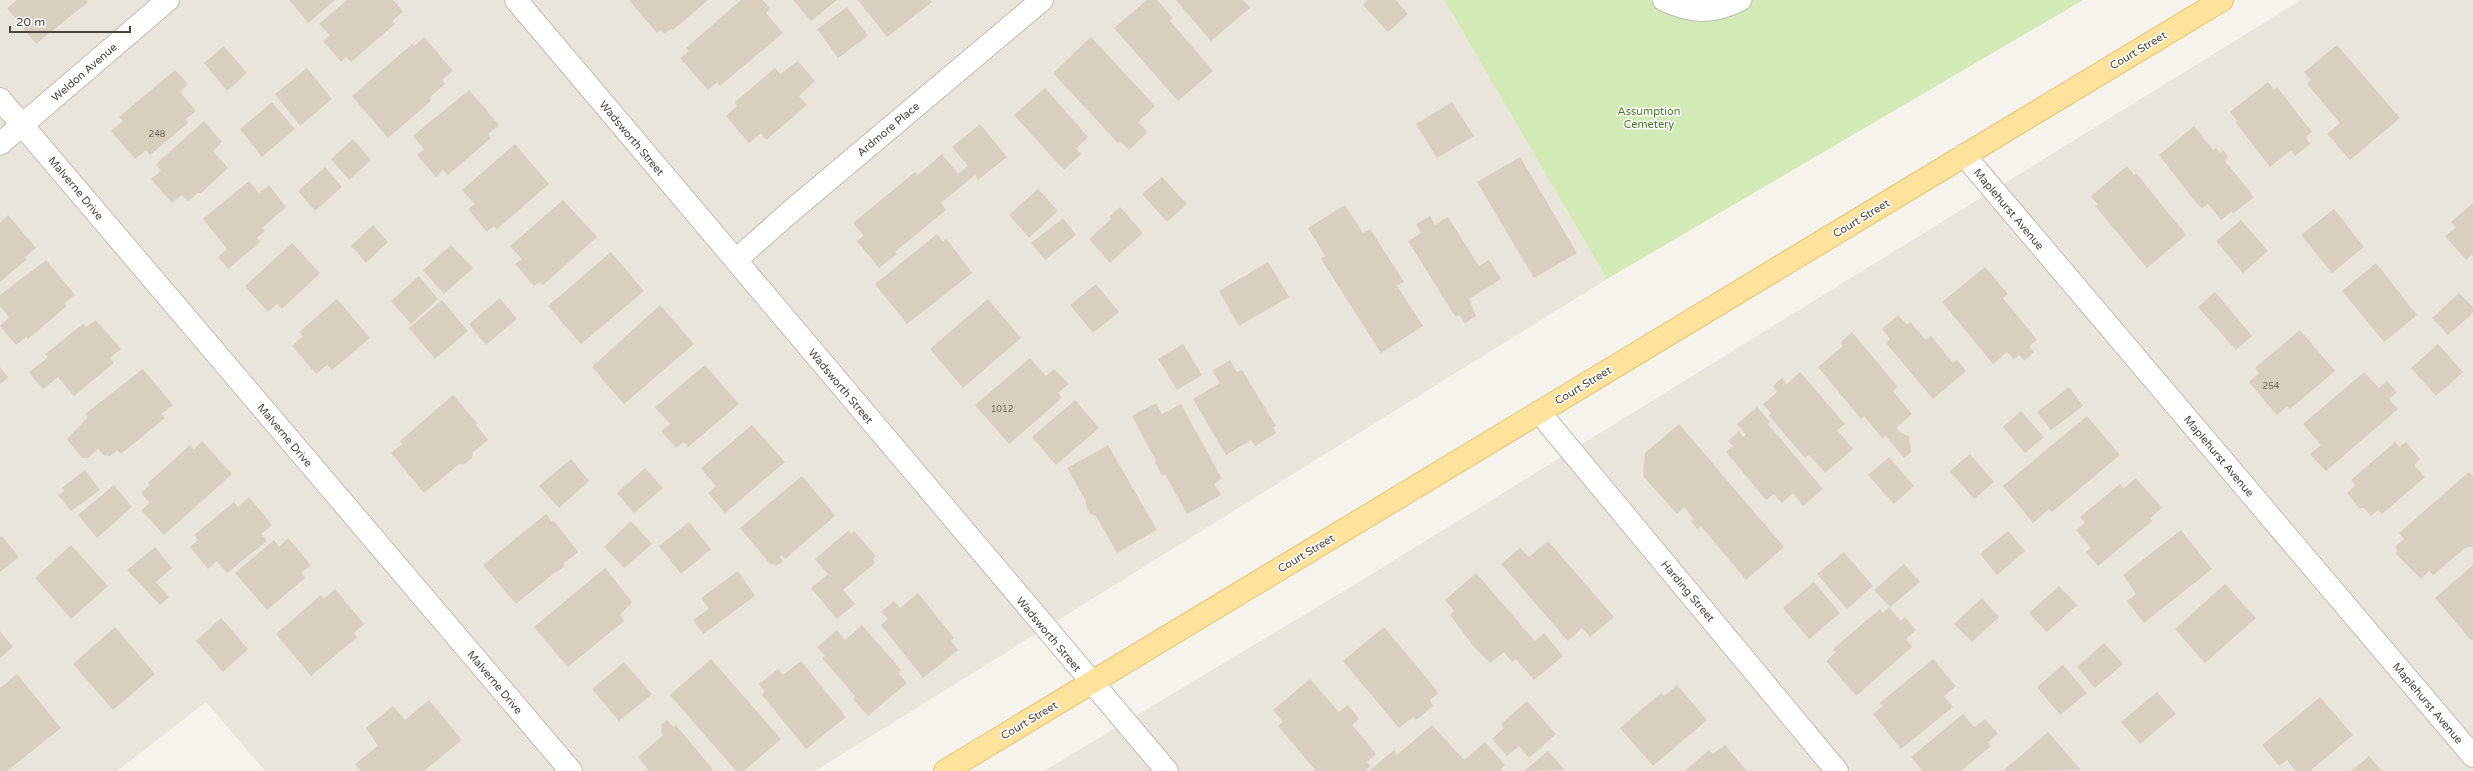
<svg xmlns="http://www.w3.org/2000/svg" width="2473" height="771" font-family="'Varela Round',sans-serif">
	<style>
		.residential { fill: #eae5da }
		.green { fill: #d2eab5 }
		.building { fill: #d8cfc1 }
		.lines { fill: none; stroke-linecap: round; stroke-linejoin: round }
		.lane-casing { stroke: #c2bbae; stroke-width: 23 }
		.street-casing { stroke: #c2bbae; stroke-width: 24 }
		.primary-casing { stroke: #e6c16a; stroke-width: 24 }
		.lane { stroke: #fff; stroke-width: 21 }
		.street { stroke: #fff; stroke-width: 22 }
		.primary { stroke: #ffe39c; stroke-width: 22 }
		.labels { text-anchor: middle; stroke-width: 3; stroke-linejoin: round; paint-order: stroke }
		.number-label { font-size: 9px; fill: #6e675b }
		.street-label { font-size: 11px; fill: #4b4439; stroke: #fff }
		.park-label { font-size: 11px; fill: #4a7f2a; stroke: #fff }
	</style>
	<rect width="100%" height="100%" fill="#f6f3ec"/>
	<path class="residential" d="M0,0H1444L1607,279L815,771H265L206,702L117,771H0Z
		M2301,0H2473V771H1044L1367,577Z"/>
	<path class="green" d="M1444,0H2083L1607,279Z"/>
	<path class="building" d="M17,0H86L88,2L36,44L7,8Z
		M289,0H335L308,23Z
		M347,0H393L403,12L392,21L395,24L351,62L346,57L341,62L323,41L330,35L319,24Z
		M629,0H708L673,30L671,29L665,34L661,30L657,33Z
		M741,0H763L770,9L766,13L783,33L720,86L717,82L708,90L680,58L689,51L686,48Z
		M793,0H837L811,21Z
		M858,0H930L932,2L887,37Z
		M1147,0H1157L1173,18L1170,21L1213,71L1178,101L1114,28Z
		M1176,0H1243L1250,8L1211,41Z
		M1368,0H1396L1408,14L1388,32L1363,5Z
		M847,7L868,36L838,58L817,29Z
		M424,37L453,71L442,80L445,84L429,98L431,101L388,138L352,96L412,44L414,46Z
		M1091,37L1155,106L1138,122L1148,132L1129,150L1120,141L1118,143L1053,73Z
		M2337,45L2400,118L2350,160L2327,134L2340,123L2307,84L2311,80L2304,72Z
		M224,46L247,73L227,91L204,63Z
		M798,61L815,81L799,96L807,105L766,140L761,133L749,143L726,116L737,106L735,102L775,68L780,74Z
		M307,68L332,99L300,126L275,94Z
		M175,70L188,84L180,92L196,111L186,119L188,123L150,155L146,150L135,159L111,131L123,121L119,117Z
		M2268,82L2274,90L2277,87L2312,132L2306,137L2310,144L2295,156L2291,150L2270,167L2236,123L2237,121L2230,112Z
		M1045,88L1088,137L1076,148L1081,154L1064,170L1014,115Z
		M469,90L499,125L488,134L491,138L448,175L443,170L436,177L417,155L424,149L413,136Z
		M272,102L295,129L262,157L240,129Z
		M1452,102L1474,136L1437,158L1416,124Z
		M204,121L222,142L213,151L228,168L201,193H198L188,201L182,195L172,203L151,179L161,171L156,164Z
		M980,124L1007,157L978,180L975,175L941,203L946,210L895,252L897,254L879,268L857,241L864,236L853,223L915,172L918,175L942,154L958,174L968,166L952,147Z
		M2194,126L2213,150L2216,148L2220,153L2223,150L2228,156L2225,161L2254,197L2233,214L2232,211L2221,220L2208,204L2202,208L2197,204L2159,155Z
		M353,139L371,160L349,180L331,159Z
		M515,144L549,184L497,229L494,226L487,232L468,209L475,204L462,190Z
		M1520,157L1577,253L1534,278L1477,182Z
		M2127,166L2134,175L2136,173L2186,235L2147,268L2095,206L2098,205L2091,196Z
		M325,167L342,187L315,211L298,191Z
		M1162,177L1187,204L1167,222L1142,194Z
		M249,181L259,193L269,185L286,207L262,228L265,231L257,238L260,242L228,269L218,257L227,249L203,219Z
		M1038,189L1058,211L1029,238L1009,215Z
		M563,200L597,237L543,285L540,282L534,286L515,264L522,259L510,246Z
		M2473,203V254L2466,260L2445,236L2456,228L2451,222Z
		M1345,205L1363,233L1370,229L1404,282L1397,286L1423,326L1381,353L1321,259L1325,256L1308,228Z
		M1120,207L1143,233L1110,263L1089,239L1111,219L1109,217Z
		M2334,209L2364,247L2332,273L2301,235Z
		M8,215L36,248L25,257L27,259L0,282V223Z
		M1430,216L1435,225L1448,217L1479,266L1489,260L1501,279L1469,299L1476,316L1465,323L1459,315L1456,317L1448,305L1408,241L1421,233L1416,224Z
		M1063,218L1076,235L1045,260L1031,243Z
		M2241,220L2268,251L2243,273L2216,241Z
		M373,225L388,242L366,263L351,246Z
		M937,234L943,242L946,238L972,273L907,324L875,284Z
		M292,243L320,273L282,309L277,304L268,312L245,286Z
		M451,245L473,268L444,294L423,270Z
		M611,252L644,291L581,344L548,306Z
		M46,260L75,295L64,303L67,306L28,339L26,337L16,345L0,326L9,317L0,306V295Z
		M1268,262L1289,297L1239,326L1219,291Z
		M2376,263L2417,315L2384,342L2342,291Z
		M1985,267L2008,294L2003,298L2037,340L2029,346L2034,352L2024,361L2019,355L2014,359L2007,352L1993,364L1942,302Z
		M419,276L438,299L411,324L391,301Z
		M1096,284L1119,312L1093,333L1070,305Z
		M2215,292L2252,336L2236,350L2198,307Z
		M2459,293L2473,307V313L2448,335L2432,318Z
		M500,298L517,319L486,345L469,324Z
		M337,299L370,338L332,370L327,365L316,374L292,346L303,336L299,332Z
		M988,299L1021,338L963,388L930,349Z
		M442,300L468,331L435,359L409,328Z
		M660,305L694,344L624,404L592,367Z
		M1898,315L1907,325L1910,322L1926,340L1931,336L1953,363L1957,360L1966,371L1933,399L1886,343L1890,339L1882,329Z
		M96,320L121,349L110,358L114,363L74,396L58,377L43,389L29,372L48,357L45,354L83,324L86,327Z
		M2300,330L2335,371L2290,409L2287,406L2277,415L2249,382L2259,373L2255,368Z
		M1852,332L1898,387L1893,391L1912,414L1896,428L1901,433L1909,436L1911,452L1904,458L1886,436L1882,438L1864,416L1861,419L1818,367L1843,346L1841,342Z
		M1183,344L1202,375L1177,390L1158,359Z
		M2438,344L2463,372L2436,396L2411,368Z
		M1030,358L1046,376L1054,369L1069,384L1058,393L1062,398L1009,444L975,405Z
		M1230,360L1237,372L1242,370L1276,426L1273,427L1276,433L1255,446L1251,440L1226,455L1193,399L1220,383L1212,371Z
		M705,365L739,404L688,447L684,442L676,448L661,431L670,424L655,407Z
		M0,367L8,377L0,384Z
		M143,369L173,405L161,414L165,418L121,454L117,450L110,456L103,455L98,449L88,458H82L67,439L88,417L85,414Z
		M1800,372L1845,424L1837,430L1853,449L1825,473L1809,455L1805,458L1769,416L1771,413L1763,404L1777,392L1773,386L1782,378L1787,384Z
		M2364,372L2379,388L2387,381L2397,392L2389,399L2398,409L2326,471L2310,454L2321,445L2303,424Z
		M2069,387L2083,406L2051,430L2037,412Z
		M453,395L477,423L476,425L488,440L473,452L472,458L465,464H459L424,493L391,453L402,444L400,441Z
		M1075,400L1099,428L1056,465L1032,437Z
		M1156,403L1162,414L1181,404L1222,479L1214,484L1221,495L1187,514L1165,474L1162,476L1155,462L1156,461L1132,416Z
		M1757,407L1770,422L1768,424L1823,489L1803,506L1793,493L1782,503L1774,494L1766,500L1726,452L1733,446L1728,441L1739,431L1743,437L1746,435L1737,424Z
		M2021,411L2044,437L2025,453L2003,427Z
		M2087,416L2120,455L2052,512L2049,509L2033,523L2003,486Z
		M1679,424L1784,547L1746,580L1701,526L1697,529L1691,521L1694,519L1684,507L1677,514L1643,476L1645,453Z
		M752,425L785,462L725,513L708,493L716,486L701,468Z
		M202,441L232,474L164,535L141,510L150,503L141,493L150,485L148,483L190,445L194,450Z
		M2395,442L2399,447L2406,442L2420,459L2414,465L2425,477L2382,514L2378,510L2371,516L2364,508H2359L2347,493L2356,485L2351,480Z
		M1108,445L1157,530L1117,553L1096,516L1090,514L1086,506V501L1067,468Z
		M1970,454L1994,482L1974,499L1950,471Z
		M1889,457L1914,486L1894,504L1868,475Z
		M571,459L589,481L559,508L539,486Z
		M645,468L663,488L634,513L617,493Z
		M85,470L100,490L71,511L58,495L64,491L62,488Z
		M2469,472L2473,476V546L2465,548L2433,575L2429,571L2421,579L2395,553L2398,551L2395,547L2404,539L2399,533Z
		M802,476L835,516L785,559L782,555L780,557L783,561L776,566L773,563L771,565L740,528Z
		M2136,478L2162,508L2150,518L2152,521L2098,566L2086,552L2091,548L2076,530L2085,523L2080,517L2120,484L2124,488Z
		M114,485L132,507L97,538L78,515Z
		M249,497L272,525L261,534L267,541L227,573L217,561L208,569L190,547L198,540L194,535L234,502L238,507Z
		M546,514L552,522L554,521L578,552L564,563V567L553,574L516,604L483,565Z
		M631,521L652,544L624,568L604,547Z
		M689,522L711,549L681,574L659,546Z
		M849,530L851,534L854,531L876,556L873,559L875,563L843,590L855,604L837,619L811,588L828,574L815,559Z
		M2181,530L2212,569L2144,623L2127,601L2136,594L2123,575Z
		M2008,531L2025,551L1997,575L1980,554Z
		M2,536L19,557L0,572V537Z
		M288,538L311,565L301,573L305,578L267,610L235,573L274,540L279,547Z
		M1548,541L1614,617L1590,637L1582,628L1568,641L1501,564L1520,548L1529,557Z
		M71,545L108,586L71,619L35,578Z
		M155,547L172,568L156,582L169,597L160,605L127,570Z
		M1844,552L1873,586L1847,609L1817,574Z
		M1904,564L1920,582L1890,607L1874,590Z
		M2473,565V639L2471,640L2435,598Z
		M605,568L632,602L620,615L624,621L568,667L534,627Z
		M738,571L755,596L703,634L693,620L709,609L701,598Z
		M1476,573L1535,641L1544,633L1563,656L1534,680L1516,659L1512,662L1504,652L1490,663L1474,647L1450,615L1454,611L1445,600Z
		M1814,582L1840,613L1809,639L1783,608Z
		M2225,584L2256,618L2205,663L2175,629Z
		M2059,586L2077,605L2047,632L2029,613Z
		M335,589L364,624L354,633L357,637L311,676L276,634L321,595L324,599Z
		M918,593L954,638L951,641L958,650L923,678L881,625L888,619L881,612L894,601L900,608Z
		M1982,598L1999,617L1972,642L1954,624Z
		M1889,607L1901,621L1905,617L1916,630L1906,639L1912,647L1856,696L1826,661L1836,652L1833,649L1880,609L1883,613Z
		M221,618L248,649L223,672L196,641Z
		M862,625L901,670L898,673L907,683L868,716L853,699L855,696L822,658L825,656L817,647L837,630L845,640Z
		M115,627L155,674L113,710L73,664Z
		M1384,627L1439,693L1430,700L1433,706L1416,720L1413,717L1399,728L1343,661Z
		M0,631L13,647L0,658Z
		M2104,643L2123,664L2095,688L2077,667Z
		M711,659L781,739L744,771H736L670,695Z
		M1933,659L1956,686L1944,696L1953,707L1901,749L1873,714L1883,706L1880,703Z
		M801,661L846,717L806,749L762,695L765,692L759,684L778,669L783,675Z
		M624,662L652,694L619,721L592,689Z
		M2063,665L2087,693L2060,715L2037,687Z
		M17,674L61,728L7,771H0V688Z
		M1310,679L1339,712L1348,705L1359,719L1352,725L1376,754L1367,762L1371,766L1365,771H1316L1278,726L1283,722L1273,710Z
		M1677,685L1707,720L1653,766L1620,728L1661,693L1664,696Z
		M2157,692L2176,714L2140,744L2121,722Z
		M2320,697L2353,735L2310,771H2296L2287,760L2279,766L2262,745Z
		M429,700L462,740L424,771H361L355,764L378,746L366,728L393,706L405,720Z
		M1527,701L1556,734L1529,758L1519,746L1507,756L1492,739L1504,728L1501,724Z
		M1963,714L1974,727L1985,719L1998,734L1988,742L1991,746L1961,771H1923L1911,757Z
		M667,720L673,727L676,725L714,771H646L648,769L638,757L663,735L661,732L662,724Z
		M1432,725L1464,760L1485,742L1505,765L1499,771H1369L1394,750L1397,755Z
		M2048,732L2081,770L2003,771Z
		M1725,745L1747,771H1685L1709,750L1713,754Z
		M1548,751L1565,770L1524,771Z
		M2369,756L2382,771H2351Z"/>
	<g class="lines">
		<g class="lane-casing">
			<path id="lane" d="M1663,0C1691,13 1712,15 1741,0"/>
		</g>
		<g class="street-casing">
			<path id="street" d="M516,0L1167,771
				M0,99L571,771
				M0,144L168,0
				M1964,155L2473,756
				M736,260L790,212L1042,0
				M1539,412L1837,771"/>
		</g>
		<g class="primary-casing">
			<path id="primary" d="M945,771L2222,0"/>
		</g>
		<use href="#lane" class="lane"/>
		<use href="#street" class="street"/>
		<use href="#primary" class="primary"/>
	</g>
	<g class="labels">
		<g class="number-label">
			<text x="157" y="137">248</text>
			<text x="2271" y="389">254</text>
			<text x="1002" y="412">1012</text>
		</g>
		<g class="street-label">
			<text transform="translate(2138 50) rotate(-31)" y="4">Court Street</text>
			<text transform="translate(84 72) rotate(-41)" y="4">Weldon Avenue</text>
			<text transform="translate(888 129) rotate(-40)" y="4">Ardmore Place</text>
			<text transform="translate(632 138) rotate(50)" y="4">Wadsworth Street</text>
			<text transform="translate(76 188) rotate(50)" y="4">Malverne Drive</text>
			<text transform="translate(2009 209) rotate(50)" y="4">Maplehurst Avenue</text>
			<text transform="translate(1861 218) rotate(-31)" y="4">Court Street</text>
			<text transform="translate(1583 385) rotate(-31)" y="4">Court Street</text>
			<text transform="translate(841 386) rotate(50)" y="4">Wadsworth Street</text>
			<text transform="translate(285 435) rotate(50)" y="4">Malverne Drive</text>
			<text transform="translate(2219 456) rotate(50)" y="4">Maplehurst Avenue</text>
			<text transform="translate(1306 553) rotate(-31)" y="4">Court Street</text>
			<text transform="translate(1688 591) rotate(50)" y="4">Harding Street</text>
			<text transform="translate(1049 634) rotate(50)" y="4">Wadsworth Street</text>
			<text transform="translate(495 682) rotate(50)" y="4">Malverne Drive</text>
			<text transform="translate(2428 703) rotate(50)" y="4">Maplehurst Avenue</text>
			<text transform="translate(1029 720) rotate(-31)" y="4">Court Street</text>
		</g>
		<g class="park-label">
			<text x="1649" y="115">Assumption<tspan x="1649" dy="13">Cemetery</tspan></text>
		</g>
	</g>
	<path d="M10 26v6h120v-6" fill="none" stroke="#4b4439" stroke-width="2"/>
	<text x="16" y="26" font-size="12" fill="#4b4439" stroke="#ffffff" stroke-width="3" paint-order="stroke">20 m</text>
</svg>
